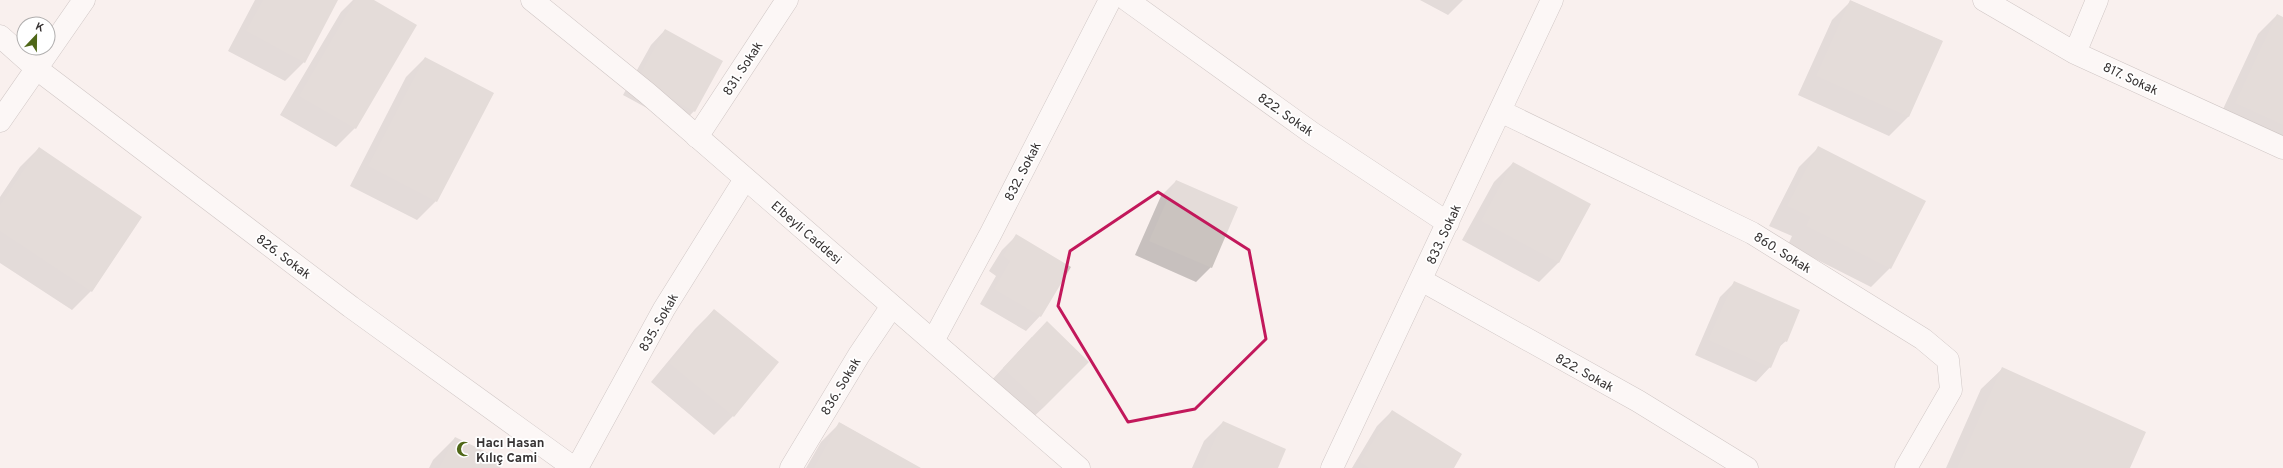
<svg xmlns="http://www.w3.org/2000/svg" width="2283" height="468" font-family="Overpass,sans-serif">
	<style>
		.shadow { fill: #0003 }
		.building { fill: #cac3bf }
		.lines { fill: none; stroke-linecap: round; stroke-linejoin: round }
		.street-casing { stroke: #9e9594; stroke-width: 23 }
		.secondary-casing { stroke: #9e9594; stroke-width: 23 }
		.street { stroke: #fff; stroke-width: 22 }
		.secondary { stroke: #fff; stroke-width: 22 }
		.marked { fill: none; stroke: #c2185b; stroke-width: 3; stroke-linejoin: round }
		.labels { text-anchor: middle; stroke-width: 3.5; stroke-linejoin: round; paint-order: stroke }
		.street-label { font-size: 13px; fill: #363232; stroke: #fff }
		.poi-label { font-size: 13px; font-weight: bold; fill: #363232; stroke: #fff; text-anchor: start }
	</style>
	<rect width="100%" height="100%" fill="#f9f0ee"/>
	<path class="shadow" d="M255,0H337L304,62L285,81L228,51Z
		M353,0H372L415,25L355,128L336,147L280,115L341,12Z
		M1420,0H1463L1448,15Z
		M1851,1L1942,41L1908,117L1889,136L1798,95L1832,20Z
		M2277,15L2283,18V153L2217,122L2258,34Z
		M665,30L694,111L680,126L623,95L651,45Z
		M425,58L436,201L417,220L350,186L406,77Z
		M39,148L141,217L91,291L72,310L0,263V197L20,167Z
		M1818,148L1890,268L1871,287L1788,245L1792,236L1769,226L1799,167Z
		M1513,163L1589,205L1558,263L1539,282L1462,240L1494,182Z
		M1176,181L1211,267L1196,282L1135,255L1161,196Z
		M1016,236L1040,316L1026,331L980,304L996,276L989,271L1002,250Z
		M1735,282L1786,341L1778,348L1770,367L1756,382L1695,355L1720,297Z
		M714,310L733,416L714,435L651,382L695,329Z
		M1032,337L1044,407L1029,421L989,383Z
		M2003,368L2128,468H1946L1981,389Z
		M1392,411L1453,468H1352L1377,426Z
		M1223,422L1277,468H1192L1204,441Z
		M840,423L919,468H806L821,442Z
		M455,438L499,468H429L433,460Z"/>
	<path class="building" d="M263,0H338L305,63L246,31Z
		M355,0H374L417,25L356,129L299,96Z
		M1850,0L1943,41L1909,117L1816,76Z
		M2277,14L2283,17V125L2235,103Z
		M665,29L723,61L695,112L637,80Z
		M425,57L494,93L437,202L368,166Z
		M1818,146L1926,201L1891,269L1806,226L1810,217L1787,206Z
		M39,147L142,217L92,292L0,231V205Z
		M1513,162L1591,204L1559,263L1481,221Z
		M1176,180L1238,207L1212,268L1149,241Z
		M1016,234L1071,267L1041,317L994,289L1010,261L1003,256Z
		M1734,281L1800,310L1787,342L1783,340L1771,368L1708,340Z
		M714,309L779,362L734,417L669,363Z
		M1047,321L1089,362L1044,407L1003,368Z
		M2002,367L2146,432L2130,468H1957Z
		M1392,410L1462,454L1454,468H1369L1360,462Z
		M1223,421L1286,449L1278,468H1202Z
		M839,422L921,468H814Z
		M455,437L503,460L500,468H439Z"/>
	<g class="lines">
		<g class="street-casing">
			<path id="street" d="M1127,0L1312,133L1448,223
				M1984,0L2075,53L2283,148
				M0,36L37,69L351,307L574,468
				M2075,53L2097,0
				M1500,111L1752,233L1923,339L1948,360L1951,390L1906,468
				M0,121L84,0
				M697,137L787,0
				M1421,280L1638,401L1747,468
				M933,341L991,233L1110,0
				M577,468L664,309L745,179
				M791,468L859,355L892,306
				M1332,468L1552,0"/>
		</g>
		<g class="secondary-casing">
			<path id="secondary" d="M532,0L647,93L1079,468"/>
		</g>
		<use href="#street" class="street"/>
		<use href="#secondary" class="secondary"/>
	</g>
	<path d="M0 0H2283V468H0ZM1158,192L1249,250L1266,339L1195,409L1128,422L1058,306L1070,251Z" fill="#f9f0ee" fill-opacity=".55" fill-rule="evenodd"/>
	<path class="marked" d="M1158,192L1249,250L1266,339L1195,409L1128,422L1058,306L1070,251Z"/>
	<defs>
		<g id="mosque-bare" transform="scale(1.2)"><path d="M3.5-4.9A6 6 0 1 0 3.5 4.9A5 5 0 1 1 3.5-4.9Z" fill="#4f6718" stroke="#fff" stroke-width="2.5" paint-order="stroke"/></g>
	</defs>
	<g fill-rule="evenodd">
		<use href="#mosque-bare" x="464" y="449"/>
	</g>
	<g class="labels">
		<g class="street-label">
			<text transform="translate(742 68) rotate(-57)" y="5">831. Sokak</text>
			<text transform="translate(2131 78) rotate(25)" y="5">817. Sokak</text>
			<text transform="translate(1286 114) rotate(35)" y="5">822. Sokak</text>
			<text transform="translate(1022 171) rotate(-63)" y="5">832. Sokak</text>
			<text transform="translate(807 232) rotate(41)" y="5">Elbeyli Caddesi</text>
			<text transform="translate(1443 234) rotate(-65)" y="5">833. Sokak</text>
			<text transform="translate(1783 252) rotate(32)" y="5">860. Sokak</text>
			<text transform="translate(284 256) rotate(37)" y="5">826. Sokak</text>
			<text transform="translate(658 322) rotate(-60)" y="5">835. Sokak</text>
			<text transform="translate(1585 372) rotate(29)" y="5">822. Sokak</text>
			<text transform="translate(840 386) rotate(-59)" y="5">836. Sokak</text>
		</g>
		<g class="poi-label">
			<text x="476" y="447">Hacı Hasan<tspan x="476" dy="15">Kılıç Cami</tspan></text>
		</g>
	</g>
	<g transform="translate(36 36) rotate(22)"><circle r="19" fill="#ffffff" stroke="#afadad"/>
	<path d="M0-3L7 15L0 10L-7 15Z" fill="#4f6718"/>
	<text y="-6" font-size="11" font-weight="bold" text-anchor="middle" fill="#363232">K</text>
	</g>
</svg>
